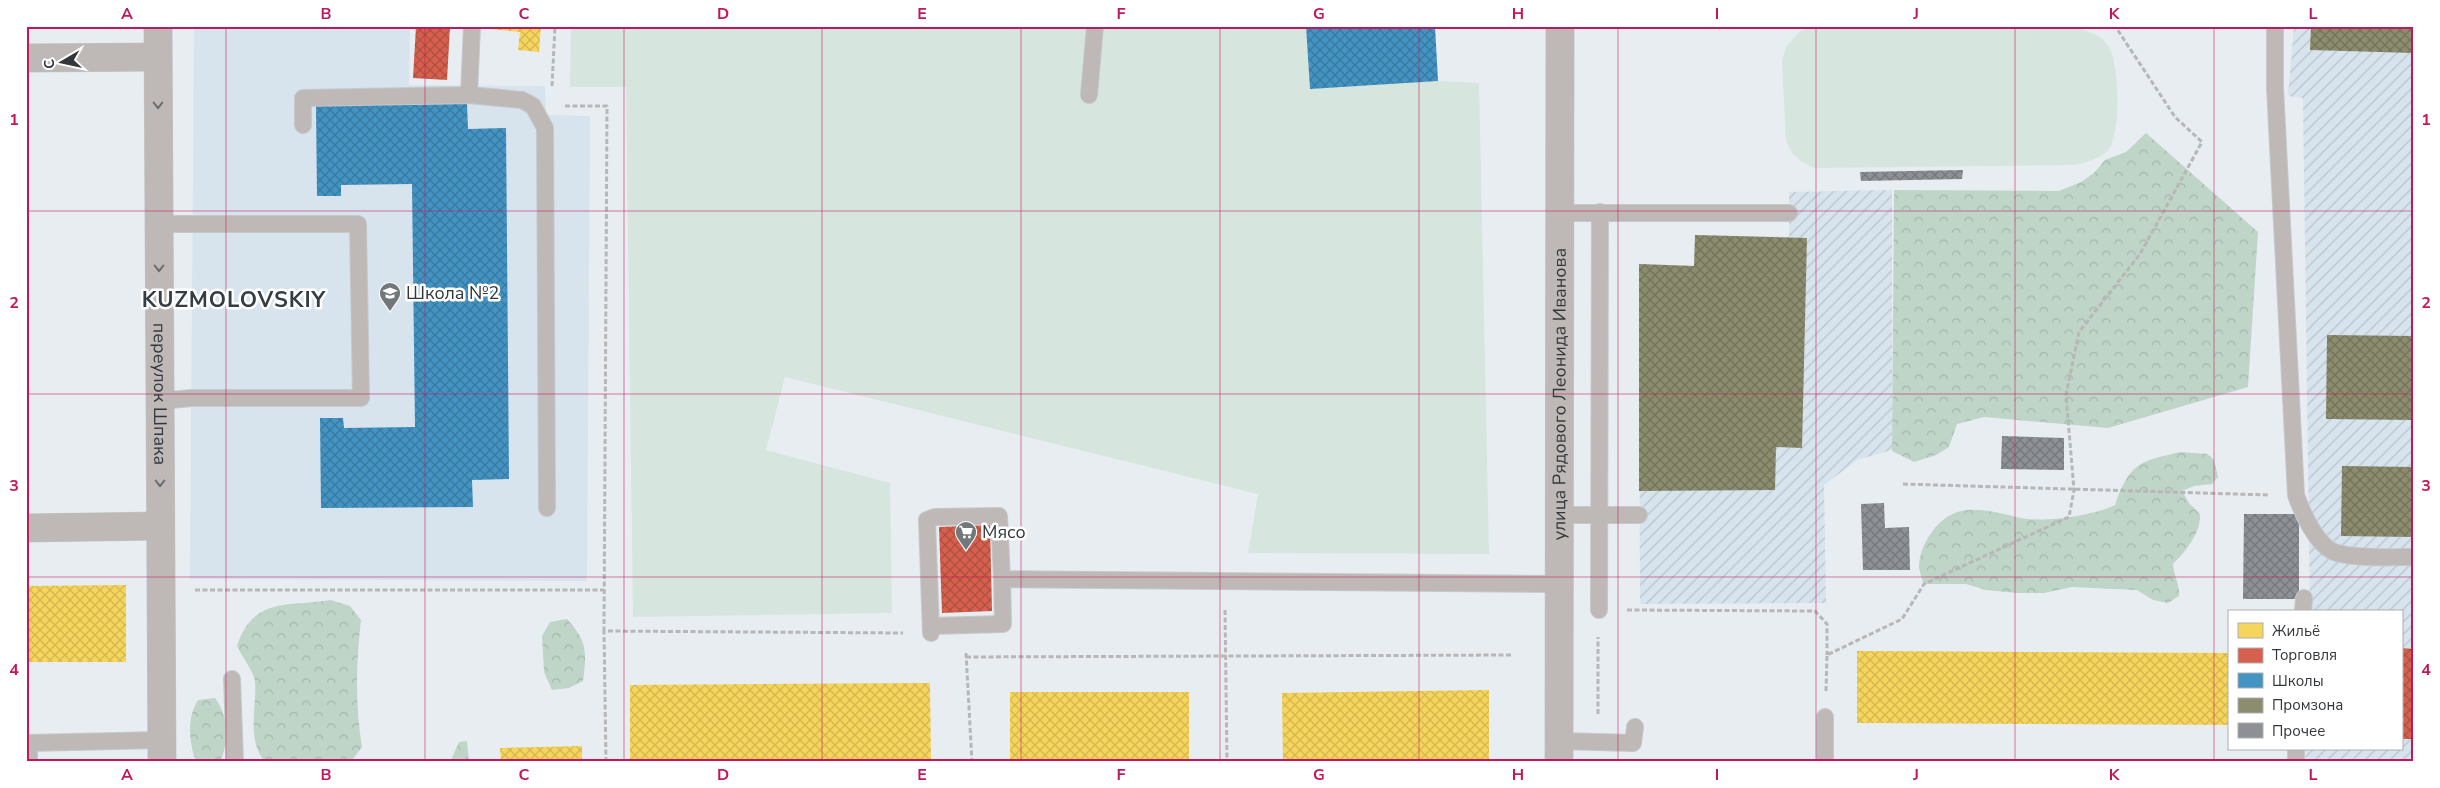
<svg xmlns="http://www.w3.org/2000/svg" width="2440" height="788" font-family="'Nunito Sans',sans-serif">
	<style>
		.industrial { fill: url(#industrial-furrows) }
		.built { fill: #d7e3ed }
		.green { fill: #d6e5de }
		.forest { fill: url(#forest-crowns) }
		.homes { fill: url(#homes-cross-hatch) }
		.shops { fill: url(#shops-cross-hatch) }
		.schools { fill: url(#schools-cross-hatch) }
		.industry { fill: url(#industry-cross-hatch) }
		.building { fill: url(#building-cross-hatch) }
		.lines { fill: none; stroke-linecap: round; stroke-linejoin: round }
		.lane-casing { stroke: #c5c9cc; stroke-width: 18 }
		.street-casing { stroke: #c5c9cc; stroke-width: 29 }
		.path { stroke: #b8b7b7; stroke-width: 3; stroke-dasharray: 5 2.5; stroke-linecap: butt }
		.lane { stroke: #beb8b7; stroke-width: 16 }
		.street { stroke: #beb8b7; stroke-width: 28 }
		.oneway { stroke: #6b6b6c }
		.grid { fill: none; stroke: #c2185b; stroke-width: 1; stroke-opacity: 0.55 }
		.labels { text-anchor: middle; stroke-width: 5; stroke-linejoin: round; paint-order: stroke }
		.poi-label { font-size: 18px; fill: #33373a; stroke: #fff; text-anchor: start }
		.street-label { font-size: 18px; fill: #33373a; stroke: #fff }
		.district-label { font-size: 22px; font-weight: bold; letter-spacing: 1px; fill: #343d44; stroke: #fff }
		.neatline { fill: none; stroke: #c2185b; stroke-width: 2 }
		.grid-label { font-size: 16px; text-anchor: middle; font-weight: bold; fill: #c2185b }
	</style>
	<defs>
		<pattern id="industrial-furrows" width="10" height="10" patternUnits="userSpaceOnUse" patternTransform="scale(1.25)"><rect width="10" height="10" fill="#d7e3ed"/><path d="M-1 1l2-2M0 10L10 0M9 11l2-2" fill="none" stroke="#b9c3cc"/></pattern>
		<pattern id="forest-crowns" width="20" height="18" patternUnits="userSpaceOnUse" patternTransform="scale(1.25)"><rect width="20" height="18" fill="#bfd5c8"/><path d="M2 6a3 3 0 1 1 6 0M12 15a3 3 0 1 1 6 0" fill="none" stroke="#a5b7ad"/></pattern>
		<pattern id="homes-cross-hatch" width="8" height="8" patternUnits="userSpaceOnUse" patternTransform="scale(1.25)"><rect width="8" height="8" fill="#f6d55c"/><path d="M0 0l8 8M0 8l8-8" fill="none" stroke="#d3b751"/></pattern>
		<pattern id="shops-cross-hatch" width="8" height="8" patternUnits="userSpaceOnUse" patternTransform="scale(1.25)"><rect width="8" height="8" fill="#d6604d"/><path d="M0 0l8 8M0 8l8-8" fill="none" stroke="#ae5041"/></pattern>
		<pattern id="schools-cross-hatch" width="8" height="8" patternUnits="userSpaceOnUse" patternTransform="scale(1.25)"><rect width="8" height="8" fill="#4393c3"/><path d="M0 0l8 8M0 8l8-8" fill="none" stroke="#39799f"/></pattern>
		<pattern id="industry-cross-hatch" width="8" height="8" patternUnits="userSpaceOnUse" patternTransform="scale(1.25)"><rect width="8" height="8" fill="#8c8c6e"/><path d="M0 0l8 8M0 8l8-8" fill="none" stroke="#73735b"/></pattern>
		<pattern id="building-cross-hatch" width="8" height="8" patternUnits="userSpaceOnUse" patternTransform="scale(1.25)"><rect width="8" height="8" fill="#8d9195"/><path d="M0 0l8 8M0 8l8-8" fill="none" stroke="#74777b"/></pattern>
	</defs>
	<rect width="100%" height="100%" fill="#e8edf2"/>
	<path class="industrial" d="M2294,26H2414V762H2305L2306,749H2401V612H2310L2303,98L2288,96Z
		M1892,190V450L1857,460L1824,485L1826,603L1640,604L1639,264L1694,266L1695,235L1789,237V192Z"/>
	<path class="built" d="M194,26H410L409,85L545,86L546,115L590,116L587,581L190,579Z"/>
	<path class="green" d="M571,26H1306L1310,89L1438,81L1479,83L1489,554L1248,553L1258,494L785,377L766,450L890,483L892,613L633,617L626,87H570Z
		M1813,27H2073C2086,31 2098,33 2107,44C2120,59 2121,133 2109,149C2101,159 2086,162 2075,165L1815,168L1802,162L1793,154L1786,141L1782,61L1786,47L1799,32Z"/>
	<path class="forest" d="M2146,133L2258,232L2248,387L2108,428L1984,417L1957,424L1949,447L1936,455L1914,462L1892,451L1894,190L2059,191L2081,182L2094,173L2105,160L2126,152Z
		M2181,452L2207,454L2214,460L2218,477L2212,484L2194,486L2182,491L2189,503L2200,514C2201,533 2186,551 2173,564C2174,577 2180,584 2179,596L2168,603L2153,600L2137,590L2072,587L2044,593H2017L1986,590L1966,584H1924C1922,578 1919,571 1919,566C1920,544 1938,516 1961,511C1982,507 2001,514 2021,518C2043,523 2096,515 2115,505C2130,463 2139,461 2181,452Z
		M331,600L350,606L361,620C356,662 355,705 362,747L351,762H265C246,739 257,709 255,681C253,670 242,657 237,646C253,596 289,607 331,600Z
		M567,619C587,641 587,651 583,681L569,688L552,690L544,672L542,636L550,622Z
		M215,698C229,717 229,740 221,760L201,762L194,757C189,737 187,718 198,700Z
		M467,741L469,762H450L459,742Z"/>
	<path class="homes" d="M490,26H541L539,52L518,50L520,32L490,29Z
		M126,585V662H26V586Z
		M1857,651L2229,653V725L1857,723Z
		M930,683L931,762H630V685Z
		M1489,690V762H1283L1282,693Z
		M1010,692H1189V762H1010Z
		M582,746V762H501L500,748Z"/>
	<path class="shops" d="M416,26H450L447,80L413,78Z
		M990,525L992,611L942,613L939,527Z
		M2401,648L2414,649V739H2401Z"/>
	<path class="schools" d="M1306,26H1435L1438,81L1310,89Z
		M467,104L468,129L506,128L509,479L472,480L473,507L321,508L320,418H343L344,428L415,427L412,184L341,185V196H317L316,105Z"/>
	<path class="industry" d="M2311,26H2414V53L2310,50Z
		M1695,235L1807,238L1802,448L1776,447L1775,490L1639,491V264L1694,266Z
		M2327,335L2414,336V420L2326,419Z
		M2342,466L2414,467V537L2341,536Z"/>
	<path class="building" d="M1963,170L1962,179L1861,181L1860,172Z
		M2002,436L2064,438V470L2001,469Z
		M1884,503L1885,528L1909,527L1910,570H1863L1861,504Z
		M2244,514H2299V599H2243Z"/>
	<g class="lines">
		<g class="lane-casing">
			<path id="lane" d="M472,26L469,95L522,100L533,106L545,128L547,508
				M2275,26V88L2296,495C2302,512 2315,542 2332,551C2348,559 2394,557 2414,557
				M1089,95L1095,26
				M303,125V98L469,95
				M1560,213H1789
				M158,224H358L361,398H192L159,401
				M1559,515H1639
				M1599,610L1600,212
				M2303,612L2304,598
				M931,626L1003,624L1002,579
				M931,633L927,520L935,517L999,516L1002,579L1559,584
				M232,679L235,762
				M1825,717V762
				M1559,741L1633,743L1635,727
				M29,762V743L161,740
				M2296,762V749"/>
		</g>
		<g class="street-casing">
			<g id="street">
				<path id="s1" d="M158,26L162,762"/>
				<path d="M26,58L157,57"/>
				<path d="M26,528L160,526"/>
				<path id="s2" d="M1559,762L1560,26"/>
			</g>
		</g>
		<path class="path" d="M552,86L555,26
			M565,106H607L604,631
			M1903,484L2268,495
			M195,590H604
			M1225,610L1227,762
			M1627,610L1815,611L1827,624V655
			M966,653L972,762
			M966,657L1513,655
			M1826,691L1827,655L1902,619L1924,584L2069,517L2074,490L2066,395L2079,332L2140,254L2202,142L2175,117L2115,26
			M1598,714V637
			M606,762L604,631L903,633"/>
		<use href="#lane" class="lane"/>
		<use href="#street" class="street"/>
	</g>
	<defs><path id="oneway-chevron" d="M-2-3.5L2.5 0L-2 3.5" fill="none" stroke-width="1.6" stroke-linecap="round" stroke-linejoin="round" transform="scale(1.25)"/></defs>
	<g class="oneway">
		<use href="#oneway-chevron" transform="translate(158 105) rotate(90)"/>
		<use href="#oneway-chevron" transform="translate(159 268) rotate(90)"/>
		<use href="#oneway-chevron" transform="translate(160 483) rotate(90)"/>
	</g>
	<path class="grid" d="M226,26V762M425,26V762M624,26V762M822,26V762M1021,26V762M1220,26V762M1419,26V762M1618,26V762M1816,26V762M2015,26V762M2214,26V762M26,211H2414M26,394H2414M26,577H2414"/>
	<defs>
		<g id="school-pin" transform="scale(1.125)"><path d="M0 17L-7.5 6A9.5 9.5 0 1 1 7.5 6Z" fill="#72777a" stroke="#fff"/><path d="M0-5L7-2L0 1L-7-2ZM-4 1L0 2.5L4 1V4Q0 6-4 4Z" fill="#fff"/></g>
		<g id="supermarket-pin" transform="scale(1.125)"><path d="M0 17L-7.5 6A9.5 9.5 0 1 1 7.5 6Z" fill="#72777a" stroke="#fff"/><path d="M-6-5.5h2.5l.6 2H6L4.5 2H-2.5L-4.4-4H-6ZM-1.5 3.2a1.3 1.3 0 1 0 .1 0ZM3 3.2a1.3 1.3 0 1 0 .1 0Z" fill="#fff"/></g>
	</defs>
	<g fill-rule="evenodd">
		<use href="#school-pin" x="390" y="293"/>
		<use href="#supermarket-pin" x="966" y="532"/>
	</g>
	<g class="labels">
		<g class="poi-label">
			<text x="406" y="299">Школа №2</text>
			<text x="982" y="538">Мясо</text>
		</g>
		<g class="street-label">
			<text dy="6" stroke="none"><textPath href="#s1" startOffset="368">переулок Шпака</textPath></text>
			<text dy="6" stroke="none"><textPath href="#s2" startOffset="368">улица Рядового Леонида Иванова</textPath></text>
		</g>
		<g class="district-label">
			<text x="234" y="307">KUZMOLOVSKIY</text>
		</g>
	</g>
	<rect width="2440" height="788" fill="none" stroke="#ffffff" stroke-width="55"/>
	<rect x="2228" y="610" width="175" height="140" fill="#ffffff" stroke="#adafb0"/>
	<rect x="2238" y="623" width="25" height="15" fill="#f6d55c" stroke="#adafb0"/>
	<text x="2272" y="636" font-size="15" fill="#33373a">Жильё</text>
	<rect x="2238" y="648" width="25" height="15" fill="#d6604d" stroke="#adafb0"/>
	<text x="2272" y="660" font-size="15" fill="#33373a">Торговля</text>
	<rect x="2238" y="673" width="25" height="15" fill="#4393c3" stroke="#adafb0"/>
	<text x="2272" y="686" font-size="15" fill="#33373a">Школы</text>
	<rect x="2238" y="698" width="25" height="15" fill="#8c8c6e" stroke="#adafb0"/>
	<text x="2272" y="710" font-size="15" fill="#33373a">Промзона</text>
	<rect x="2238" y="723" width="25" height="15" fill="#8d9195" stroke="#adafb0"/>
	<text x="2272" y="736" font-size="15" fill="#33373a">Прочее</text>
	<g transform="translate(62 62) rotate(261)" stroke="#ffffff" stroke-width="4" paint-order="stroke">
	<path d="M0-4L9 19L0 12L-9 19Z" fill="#33373a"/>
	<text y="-8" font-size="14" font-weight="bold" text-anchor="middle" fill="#33373a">С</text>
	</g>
	<rect x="28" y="28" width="2384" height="732" class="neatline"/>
	<g class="grid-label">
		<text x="127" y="19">A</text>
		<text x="326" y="19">B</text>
		<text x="524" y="19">C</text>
		<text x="723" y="19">D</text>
		<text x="922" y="19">E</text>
		<text x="1121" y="19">F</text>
		<text x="1319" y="19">G</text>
		<text x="1518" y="19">H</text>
		<text x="1717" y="19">I</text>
		<text x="1916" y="19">J</text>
		<text x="2114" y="19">K</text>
		<text x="2313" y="19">L</text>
		<text x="14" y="125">1</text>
		<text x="2426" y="125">1</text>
		<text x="14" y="308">2</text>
		<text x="2426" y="308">2</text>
		<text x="14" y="491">3</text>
		<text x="2426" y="491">3</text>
		<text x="14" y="675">4</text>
		<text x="2426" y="675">4</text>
		<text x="127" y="780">A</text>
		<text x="326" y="780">B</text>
		<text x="524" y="780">C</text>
		<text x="723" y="780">D</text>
		<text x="922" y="780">E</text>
		<text x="1121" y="780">F</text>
		<text x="1319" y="780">G</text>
		<text x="1518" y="780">H</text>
		<text x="1717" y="780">I</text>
		<text x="1916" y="780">J</text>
		<text x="2114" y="780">K</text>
		<text x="2313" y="780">L</text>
	</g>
</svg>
